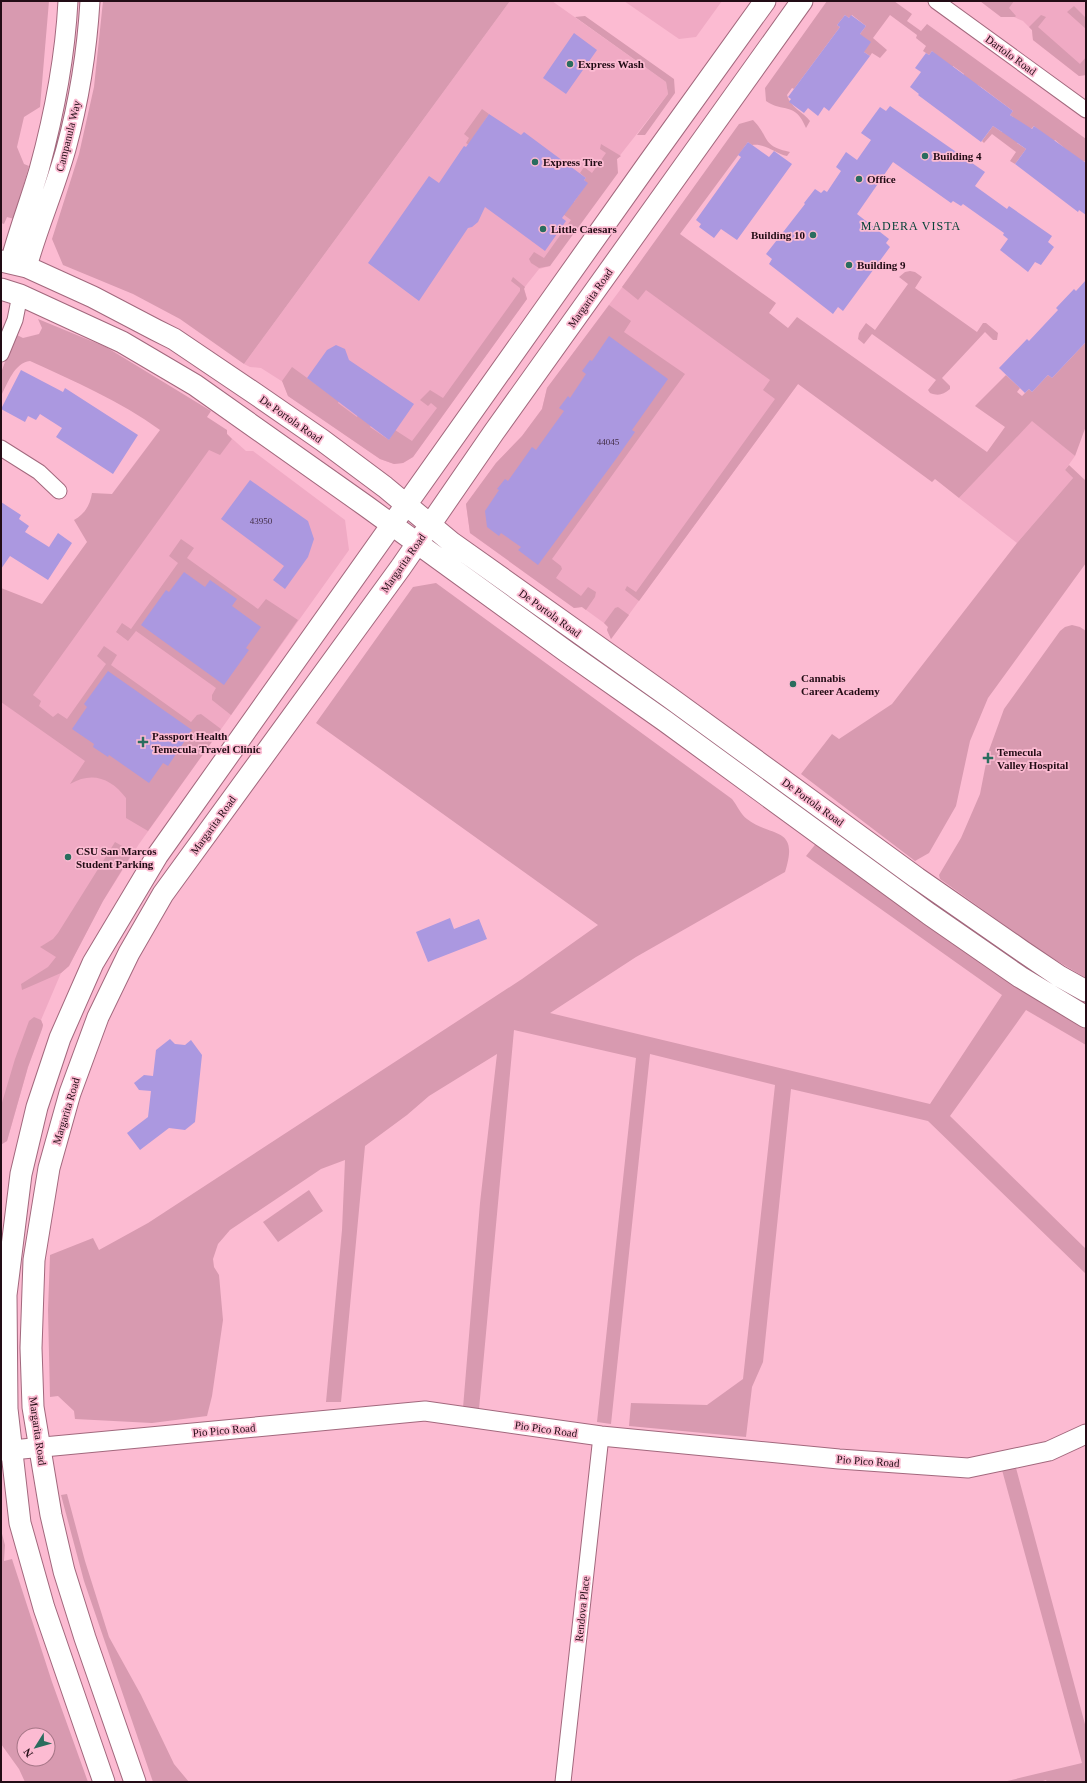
<svg xmlns="http://www.w3.org/2000/svg" width="1087" height="1783" font-family="'Times New Roman',serif">
	<style>
		.built { fill: #f0aac4 }
		.green { fill: #d89ab0; fill-rule: evenodd }
		.building { fill: #ab98e0 }
		.lines { fill: none; stroke-linecap: round; stroke-linejoin: round }
		.minor-casing { stroke: #a2687d; stroke-width: 17 }
		.tertiary-casing { stroke: #a2687d; stroke-width: 21 }
		.secondary-casing { stroke: #a2687d; stroke-width: 23 }
		.minor { stroke: #fff; stroke-width: 15 }
		.tertiary { stroke: #fff; stroke-width: 19 }
		.secondary { stroke: #fff; stroke-width: 21 }
		.poi-dot { fill: #2a6d5e; stroke: #fcbbd2; stroke-width: 1.5 }
		.labels { text-anchor: middle; stroke-width: 3.5; stroke-linejoin: round; paint-order: stroke }
		.number-label { font-size: 9px; fill: #442f48 }
		.street-label { font-size: 11px; fill: #220c15; stroke: #fcbbd2 }
		.poi-label { font-size: 11px; font-weight: bold; fill: #220c15; stroke: #fcbbd2; text-anchor: start }
		.neighbourhood-label { font-size: 12px; letter-spacing: 1px; fill: #084338; stroke: #fcbbd2 }
	</style>
	<rect width="100%" height="100%" fill="#fcbbd2"/>
	<path class="built" d="M510,1H552L666,82L668,94L578,209L550,266L539,269L524,288L527,299L413,457L403,463L394,464L380,459L288,396L283,382L261,368L250,367L244,364Z
		M624,1H722L696,37L679,39Z
		M980,1H1086V75L1079,76L1033,40L1032,30L1023,21L1014,17H1001Z
		M638,266L798,384L611,639L607,630L608,627L604,623L582,607L574,608L470,533L466,504L496,463L522,436L542,409L547,388Z
		M1032,420L1075,456L1065,470L1073,478L1017,543L959,498Z
		M200,426L227,430V434L246,451H253L345,520L349,550L139,844L103,901L69,966L61,973L41,1020L43,1025L42,1029L28,1067L7,1141L2,1144L1,1149V702H2Z"/>
	<path class="green" d="M1,1H49L40,107L24,117L17,147L24,164L29,166L14,219L7,217L4,224L1,223Z
		M103,1H510L244,364L180,319L133,294L63,265L52,239L79,154L94,87Z
		M827,1H894L912,14L907,21L921,31L927,24L1086,139V163L1084,161L1082,163L1055,140L1053,142L1034,126L1017,143L1026,149L1015,164L1010,161L1016,152L992,134L984,143L982,141L993,126L1002,132L1013,117L1010,115L1013,111L981,87L963,77L964,74L953,66L951,69L932,51L929,55L923,51L926,46L916,38L917,35L890,15L873,38L887,50L880,58L872,53L870,56L864,52L860,34L866,26L852,15L849,18L845,15L837,25L840,27L794,89L792,88L787,95C790,107 803,112 810,121L806,128C795,101 783,113 766,101L765,88Z
		M980,1H1014L1009,8L1016,16L1015,17H1001Z
		M1074,6L1086,18V29L1067,12Z
		M1041,15L1046,17L1038,27L1080,64L1086,57V75L1079,76L1033,40L1032,30L1029,27Z
		M585,16L674,79L675,93L645,135H637L668,94L666,82L575,17Z
		M482,109L489,114L475,135L574,202L587,183L584,180L586,178L580,173L584,167L592,173L606,153L600,149L601,144L621,156L617,159L618,173L550,266L539,268L531,263L529,259L534,252L544,258L571,220L466,143L469,138L464,134Z
		M753,120C770,137 761,146 790,152L787,156C775,153 765,143 752,145L748,142L680,234L776,303L769,313L788,328L797,317L987,452L1005,427L975,406L1006,375L1020,388L1017,392L1022,396L1029,389L1032,392L1048,375L1052,378L1086,342V426L1075,456L1032,421L959,498L935,479L932,482L798,384L639,601L625,590L627,586L636,592L775,399L763,390L770,380L646,290L638,300L622,287L739,124Z
		M910,271L915,272L922,277L915,288L977,332L983,323H986L998,333L997,340H993L985,332L942,378L950,386V389C943,395 938,396 930,393L928,390L936,380L872,334L864,344L858,339L859,333L866,323L875,330L908,284L899,277L905,272Z
		M513,277L525,287L524,289L527,299L413,457L403,463L394,464L380,459L288,396L282,381L292,367L339,401L338,403L357,417L358,415L372,424L370,427L389,440L395,430L412,441L437,408L431,403L428,406L420,400L430,390L443,398L520,291V288L511,281Z
		M609,305L631,321L624,332L685,374L552,559L561,566L562,569L556,578L581,596L588,587L596,592L595,597L586,610L582,607L574,608L470,533L466,504L496,463L522,436L542,409L547,388Z
		M38,319L106,347L211,411L207,417L227,430V434L232,439L220,455L209,450L33,695L41,701L39,706L53,717L58,713L67,719L106,664L97,656L104,646L117,655L111,665L191,722L197,715L201,714L221,729L148,831L126,818V798C111,778 92,771 70,784L85,761L1,702V588L42,604L87,542L74,520C85,514 90,505 92,493L112,494L160,430C120,401 74,381 30,361C14,363 8,383 1,396V373L15,334L23,338L39,334L42,328Z
		M1069,465L1086,481V563L988,698L970,741L956,806L929,853L915,861L801,774L832,734L839,739L892,704L1017,543L1073,478L1065,470Z
		M181,539L194,548L187,558L258,609L266,599L298,620L231,715L212,700V695L216,688L136,631L128,641L116,632L122,623L131,629L178,563L169,556Z
		M436,583L732,799C737,805 741,815 747,819C771,838 800,825 785,872L636,957L550,1013L930,1104L1002,995L806,856L818,841L1086,1024V1045L1026,1010L950,1116L1086,1249V1274L928,1121L791,1089L763,1362L752,1387L746,1437L629,1426L631,1403L707,1405L743,1379L775,1085L650,1054L611,1424L597,1422L636,1058L514,1030L479,1409L463,1408L480,1203L497,1054L429,1096L407,1115L365,1146L341,1402H326L342,1230L345,1160L321,1169L230,1230L218,1244L213,1259L214,1267L219,1275L223,1320L212,1396L207,1416L152,1423L75,1419L74,1411L58,1396L50,1397L48,1310L50,1255L93,1238L99,1250L148,1223L522,979L598,925L316,723L413,587Z
		M618,607L629,615L611,639L607,630L608,627L604,623L615,608Z
		M1072,625L1080,627L1086,631V978L1042,952L940,879L939,875L961,838L980,794L988,753L1004,709L1060,631L1065,627Z
		M115,842L133,852L103,901L69,966L61,973L22,990L21,984L48,967L56,957L40,947L53,939L58,933Z
		M34,1017L41,1020L43,1025L42,1029L28,1067L7,1141L2,1144L1,1106L15,1059L29,1021Z
		M309,1190L323,1211L278,1242L263,1222Z
		M1016,1468L1086,1728L1085,1782H1047L1046,1780L1040,1782H1003L1082,1763L1002,1470Z
		M67,1494L85,1561L109,1637L141,1695L174,1764L189,1782H153L84,1581L61,1495Z
		M1,1530L5,1545L4,1561L12,1559L52,1682L88,1782H25L19,1769L1,1744ZM24,1735H48V1759H24Z"/>
	<path class="building" d="M845,15L849,18L851,15L866,26L860,34L871,42L864,52L870,56L829,111L824,107L818,116L808,108L804,113L789,102L791,99L788,97L840,27L837,25Z
		M574,33L597,50L566,94L543,78Z
		M932,51L1013,111L1010,115L1032,129L1034,126L1086,163V215L1079,210L1078,212L1015,164L1026,149L1002,132L993,126L981,142L918,95L919,94L910,87L921,72L915,68L926,53L929,55Z
		M890,106L985,172L975,186L1007,209L1009,206L1052,236L1048,242L1054,247L1041,265L1035,262L1028,272L1000,250L1008,239L1003,235L1004,233L963,204L961,206L953,201L951,203L893,162L857,214L889,239L886,243L890,247L843,311L838,307L833,314L769,264L772,259L766,254L805,204L804,203L815,189L821,193L824,190L827,192L841,171L836,167L846,152L857,160L871,140L861,133L880,107L886,111Z
		M489,114L521,135L524,132L586,178L584,180L588,183L562,218L566,221L545,251L485,207L478,222L472,227L468,228L419,301L368,263L429,176L439,183L464,146L466,147Z
		M748,142L769,157L774,151L792,164L737,240L721,229L714,238L699,227L701,224L696,220L741,157L738,155Z
		M1086,280V342L1052,378L1048,375L1032,392L1029,389L1025,393L999,368L1027,339L1029,341L1058,310L1056,308L1074,289L1076,291Z
		M609,336L668,379L632,430L635,432L616,459L538,565L518,550L521,547L501,533L499,536L487,527L485,511L499,490L497,489L505,479L508,481L532,447L536,450L564,411L559,408L568,396L570,398L586,374L582,371L590,360L592,361Z
		M336,345L345,349L349,360L414,404L389,440L307,378L327,350Z
		M21,370L63,392L65,388L138,435L113,474L56,437L62,428L40,414L36,420L28,416L25,422L1,409Z
		M250,480L308,521L314,539L308,557L285,589L273,580L284,566L221,519Z
		M1,502L21,515L19,519L29,526L25,532L49,547L58,533L72,543L48,580L10,556L1,569Z
		M184,572L205,587L210,580L237,599L232,606L261,627L246,648L249,650L224,685L141,625L166,590L169,592Z
		M108,671L192,730L168,766L163,763L149,783L109,755L108,757L93,747L94,744L72,729L87,707L84,704Z
		M450,918L454,929L479,919L487,939L428,962L416,932Z
		M170,1039L175,1044L185,1045L191,1040L202,1055L195,1122L185,1130L169,1128L140,1150L127,1133L148,1117L151,1091L139,1090L134,1083L144,1075L153,1076L156,1050Z"/>
	<g class="lines">
		<g class="minor-casing">
			<path id="minor" d="M936,1L1086,110
				M1,354L15,320L20,295
				M1,448L39,472L59,491
				M563,1782L601,1436"/>
		</g>
		<g class="tertiary-casing">
			<path id="tertiary" d="M10,263C18,231 30,201 39,170C54,115 65,58 68,1
				M27,267C38,227 55,189 66,149C79,101 87,51 90,1
				M1,1451L425,1411L601,1436L839,1459L968,1468L1049,1451L1086,1434"/>
		</g>
		<g class="secondary-casing">
			<path id="secondary" d="M1,261L27,267L93,297L156,330L174,339L257,395L322,440L385,487L451,542L669,697L917,878L1022,951L1059,976L1086,991
				M1,289L20,295L122,342L195,385L366,506L567,652L665,721L929,914L1020,977L1086,1017
				M104,1782L44,1608L20,1523L7,1409L6,1295L21,1174L37,1107L60,1038L93,963L157,856L647,165L765,1
				M135,1782L85,1638L64,1571L51,1515L33,1407L31,1348L34,1260L49,1168L70,1093L98,1017L129,953L163,894L401,567L494,432L802,1"/>
		</g>
		<use href="#minor" class="minor"/>
		<use href="#tertiary" class="tertiary"/>
		<use href="#secondary" class="secondary"/>
	</g>
	<g class="poi-dot">
		<circle cx="570" cy="64" r="4"/>
		<circle cx="925" cy="156" r="4"/>
		<circle cx="535" cy="162" r="4"/>
		<circle cx="859" cy="179" r="4"/>
		<circle cx="543" cy="229" r="4"/>
		<circle cx="813" cy="235" r="4"/>
		<circle cx="849" cy="265" r="4"/>
		<circle cx="793" cy="684" r="4"/>
		<path d="M141 736h4v4h4v4h-4v4h-4v-4h-4v-4h4z"/>
		<path d="M986 752h4v4h4v4h-4v4h-4v-4h-4v-4h4z"/>
		<circle cx="68" cy="857" r="4"/>
	</g>
	<g class="labels">
		<g class="number-label">
			<text x="608" y="445">44045</text>
			<text x="261" y="524">43950</text>
		</g>
		<g class="street-label">
			<text transform="translate(1011 55) rotate(36)" y="4">Dartolo Road</text>
			<text transform="translate(68 136) rotate(-76)" y="4">Campanula Way</text>
			<text transform="translate(590 298) rotate(-55)" y="4">Margarita Road</text>
			<text transform="translate(291 419) rotate(35)" y="4">De Portola Road</text>
			<text transform="translate(403 563) rotate(-55)" y="4">Margarita Road</text>
			<text transform="translate(550 613) rotate(36)" y="4">De Portola Road</text>
			<text transform="translate(813 802) rotate(36)" y="4">De Portola Road</text>
			<text transform="translate(213 825) rotate(-54)" y="4">Margarita Road</text>
			<text transform="translate(66 1111) rotate(-73)" y="4">Margarita Road</text>
			<text transform="translate(546 1429) rotate(8)" y="4">Pio Pico Road</text>
			<text transform="translate(224 1430) rotate(-5)" y="4">Pio Pico Road</text>
			<text transform="translate(38 1431) rotate(82)" y="4">Margarita Road</text>
			<text transform="translate(868 1461) rotate(4)" y="4">Pio Pico Road</text>
			<text transform="translate(582 1609) rotate(-84)" y="4">Rendova Place</text>
		</g>
		<g class="poi-label">
			<text x="578" y="68">Express Wash</text>
			<text x="933" y="160">Building 4</text>
			<text x="543" y="166">Express Tire</text>
			<text x="867" y="183">Office</text>
			<text x="551" y="233">Little Caesars</text>
			<text x="805" y="239" text-anchor="end">Building 10</text>
			<text x="857" y="269">Building 9</text>
			<text x="801" y="682">Cannabis<tspan x="801" dy="13">Career Academy</tspan></text>
			<text x="152" y="740">Passport Health<tspan x="152" dy="13">Temecula Travel Clinic</tspan></text>
			<text x="997" y="756">Temecula<tspan x="997" dy="13">Valley Hospital</tspan></text>
			<text x="76" y="855">CSU San Marcos<tspan x="76" dy="13">Student Parking</tspan></text>
		</g>
		<g class="neighbourhood-label">
			<text x="911" y="230">MADERA VISTA</text>
		</g>
	</g>
	<rect width="1087" height="1783" fill="none" stroke="#220c15" stroke-width="4"/>
	<g transform="translate(36 1747) rotate(233)"><circle r="19" fill="#fcbbd2" stroke="#a57586"/>
	<path d="M0-3L7 15L0 10L-7 15Z" fill="#2a6d5e"/>
	<text y="-6" font-size="11" font-weight="bold" text-anchor="middle" fill="#220c15">N</text>
	</g>
</svg>
